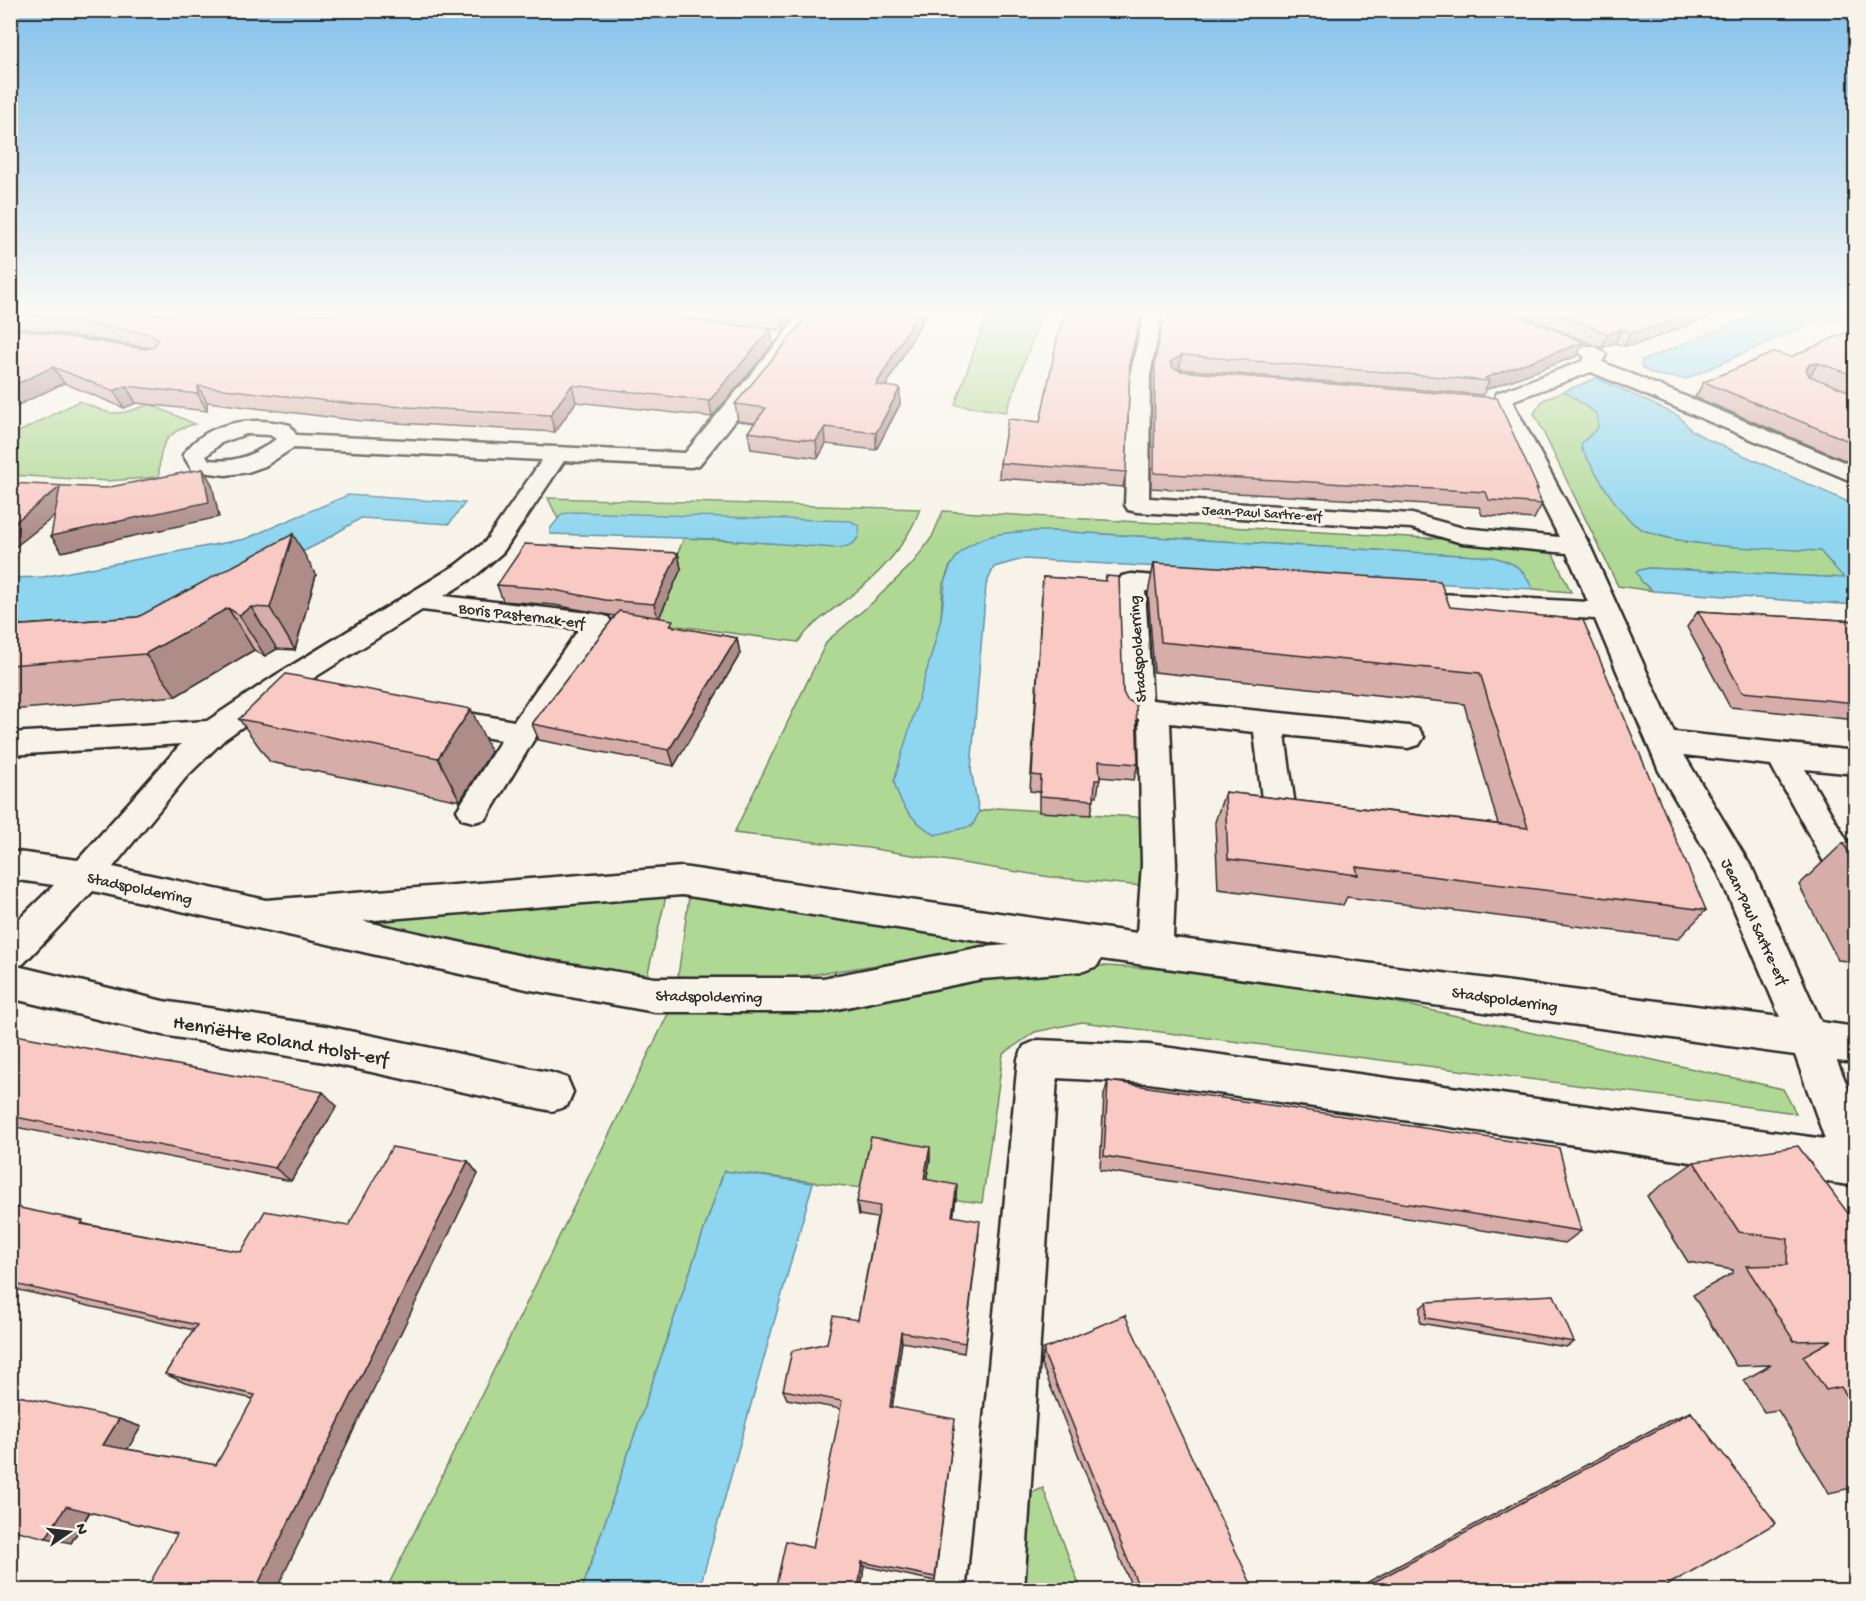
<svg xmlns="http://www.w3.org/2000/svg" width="1866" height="1601" font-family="'Gochi Hand',sans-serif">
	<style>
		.green { fill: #b0d895; stroke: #6e8260; stroke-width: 1.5 }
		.water { fill: #8ed5ef; stroke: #6691a1; stroke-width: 1.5 }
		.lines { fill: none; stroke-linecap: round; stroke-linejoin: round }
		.minor-casing { stroke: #2b2b2b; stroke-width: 5 }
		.minor { fill: #f7f3e8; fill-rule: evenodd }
		.wall { fill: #d6ada8; stroke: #2b2b2b; stroke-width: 1.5 }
		.shaded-wall { fill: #ae8d88; stroke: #2b2b2b; stroke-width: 1.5 }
		.building { fill: #f9c9c3; stroke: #2b2b2b; stroke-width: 1.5 }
		.labels { text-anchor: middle; stroke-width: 6; stroke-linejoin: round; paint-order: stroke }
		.far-street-label { font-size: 14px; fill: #2b2b2b; stroke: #f7f3e8 }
		.street-label { font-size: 16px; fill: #2b2b2b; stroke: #f7f3e8 }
		.near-street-label { font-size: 20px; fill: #2b2b2b; stroke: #f7f3e8 }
	</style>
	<rect width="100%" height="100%" fill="#f7f3e8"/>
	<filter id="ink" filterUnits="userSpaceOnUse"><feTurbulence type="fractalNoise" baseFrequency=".0167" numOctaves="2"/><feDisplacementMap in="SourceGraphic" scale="12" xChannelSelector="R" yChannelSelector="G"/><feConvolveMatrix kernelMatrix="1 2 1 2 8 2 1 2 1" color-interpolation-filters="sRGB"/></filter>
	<g filter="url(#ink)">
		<path class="green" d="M987,314H1042L1006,412L955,405Z
			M1564,391L1597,414L1598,428L1582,443L1685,542L1821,551L1845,578L1649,568L1637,571L1642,582L1653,591L1618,586L1534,413L1543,400Z
			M79,401C114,416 114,417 150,404L195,424C163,432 159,448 159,477L108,481L11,475V436Z
			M548,498L920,509C910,536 891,561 869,581C845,603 819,615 798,642L649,622L684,538L848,547L562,514L558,519Z
			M943,511L1535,544L1550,548L1571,592L1533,589C1521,567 1518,564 1493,557L1052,531L1017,532L950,566L943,584L941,619L972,826L979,812L997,808L1151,818L1152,887L1050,877L868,848L734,833L827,641L873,602L913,563L932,537Z
			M667,892L646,981L479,952L331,916Z
			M689,897L1010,945L770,981L678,976Z
			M1049,963L1179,970L1345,991L1783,1089L1796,1113L1082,1022L1035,1032L1003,1054L982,1203L724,1171L582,1590H386L674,1002Z
			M1043,1488L1081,1590H1009L1017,1499Z"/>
		<path class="water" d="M1758,314H1855V321L1818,320L1686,379L1655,375L1642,368L1641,361Z
			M1597,378L1679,416L1691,430L1707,439L1855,505V605L1653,591L1642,582L1636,571L1649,568L1844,578L1820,551C1774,548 1675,549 1638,527C1618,514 1594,469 1581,448L1582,443L1598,428L1597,414L1564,391Z
			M348,495L465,503L449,524L361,518L318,544L173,617L23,626L11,616L10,578L43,577L245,539Z
			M574,512L851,521L859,526C861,543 850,547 835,548L714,539L550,534V529L562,514Z
			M1052,531L1493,557C1518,564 1521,567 1533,589L1023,559L994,567L986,585L971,770L979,812L972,826L935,835C912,820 900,808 894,781C909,728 927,675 940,622C946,597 940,573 960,553C982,530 1023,531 1052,531Z
			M724,1171L813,1183L699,1590H582Z"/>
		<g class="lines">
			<g class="minor-casing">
				<path id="minor" d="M798,314H816L798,343L699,465L691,467L564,461L503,552L474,577L444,596L598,614L608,617L612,623L533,741L486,819L474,822L462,819L457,810L501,740L434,729L423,725L419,718L423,711L434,707L514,721L579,629L422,610L293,691L225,739L187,776L113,867L266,900L682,867L1137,933L1142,864L1139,719L1126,715L1122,708L1118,582L1122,576L1131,574L1196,579L1205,581L1209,587L1205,593L1196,595L1145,591L1152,700L1408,726L1419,729L1424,737L1419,745L1408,748L1285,735L1294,799L1290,808L1278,811L1266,808L1262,799L1254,732L1170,723L1176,864L1173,938L1780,1017L1719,874L1659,771L1595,619L1403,608L1393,606L1389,600L1393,594L1403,592L1588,602L1567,553L1462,543L1411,528L1137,512L1128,510L1125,505L1130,375L1144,314H1162L1150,375L1149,498L1412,514L1463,528L1559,537L1492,405L1497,393L1583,361L1585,357L1577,351L1580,347C1589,344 1600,347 1606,355L1602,362L1856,467V483L1591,372L1514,400V405L1590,546L1674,732L1856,751V774L1805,769L1856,856V877L1844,881L1832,877L1771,765L1684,755L1753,870L1821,1022L1856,1027V1063L1837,1061L1856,1107V1186L1149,1083L1057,1078L1024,1590H968L1018,1059L1024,1046L1038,1040L1149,1045L1825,1139L1795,1055L1101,959L1097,966L1084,971L982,979L823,1012H655L531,990L93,891L23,964L17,966L163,1001L325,1026L552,1073L567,1078L573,1092L567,1106L552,1111L325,1062L163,1035L10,998V928L54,885L10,879V851L78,860L181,744L10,755V733L207,721L273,677L456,565L485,542L542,460L293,448L265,466L248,472L226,475L193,471L183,455C206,421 252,416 290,425L296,435L685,453L783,336ZM246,434L270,435L276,439C255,455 235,463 209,460L206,456L221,443ZM682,895L1009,945L982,947L823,978H655L531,958L363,921Z"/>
			</g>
			<use href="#minor" class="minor"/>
		</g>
		<path class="wall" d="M10,314H658L697,321L761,328L700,321L663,314H795L784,331L771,329L773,345L712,417L576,402L555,432L361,421L207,402V411L136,403L124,408L64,383L10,409V328L145,349L150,348L10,326Z
			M808,314H926L886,386L900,404L876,450L826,444L818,458L751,449L748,432L755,423L738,421L735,404L798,328Z
			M1142,314L1130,366L1126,472L1123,487L999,478L1000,463L1040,422Z
			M1164,314L1577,356L1485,390L1483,395L1179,369L1178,370L1538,489L1537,492L1542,504L1534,519L1482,515L1479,507L1151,488L1152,375Z
			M1520,314H1717L1638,344L1624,346L1615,343L1601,348Z
			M1856,328V463L1854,464L1695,397L1704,382L1791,357Z
			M678,553L681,569L659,618L675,627L737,638L740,654L674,766L539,740L532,724L615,616L554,605L503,601L497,585Z
			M1154,563L1450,607L1706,910L1678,939L1347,897L1343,905L1218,889L1215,822L1225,792L1498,824L1464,704L1154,672L1148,593Z
			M316,575L295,650L277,649L265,656L254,650L176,696L10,710V626L138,617Z
			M1106,576L1123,692L1138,764L1134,780L1100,777L1097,796H1094L1091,815L1039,812V792L1030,791L1043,577L1105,581Z
			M1698,611L1856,621V720L1730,707L1687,627Z
			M239,719L491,752L460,801L270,762Z
			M1843,843L1856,844V962L1838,960L1799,885Z
			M10,1034L337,1106L291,1181L10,1126Z
			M1108,1081L1581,1231L1565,1243L1100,1170L1104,1095Z
			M930,1160L926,1180L956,1197L953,1216L979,1233L964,1353L902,1342L892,1407L954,1427L935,1581L864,1566L861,1590H775L813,1548L841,1409L787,1399L783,1390L827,1343L858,1320L877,1218L859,1215L857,1202Z
			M468,1161L478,1174L177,1534L90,1512L71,1543L119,1419L141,1427L127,1449L216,1465L253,1399L185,1383L165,1374L194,1330L10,1288V1206L90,1225L241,1252L348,1226Z
			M1694,1162L1856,1224V1487L1829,1493L1778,1410L1764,1412L1744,1380L1771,1365L1736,1366L1693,1295L1733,1273V1270L1688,1262L1647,1196Z
			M1427,1302L1574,1342L1566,1347L1420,1323V1308Z
			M1044,1349L1254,1590H1133L1041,1363Z
			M1691,1412L1659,1590H1353L1670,1420Z"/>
		<path class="shaded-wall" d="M783,314H795L784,331L782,315Z
			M917,314H926L877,402L876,385Z
			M1141,314H1142L1128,374L1130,360Z
			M1688,314H1717L1638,344L1624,346L1631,333Z
			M771,329L773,345L712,417L709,401Z
			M1622,329L1615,343L1601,348L1608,334Z
			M1584,342L1577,356L1485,390L1489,381L1485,378Z
			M1182,355L1179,369L1167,376L1170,362Z
			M1818,363L1809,377L1806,369L1810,364Z
			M53,367L64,383L10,409V387Z
			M572,385L576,402L555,432L550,415Z
			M126,386L136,403L124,408L114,391Z
			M198,386L207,402V411L198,394Z
			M900,388V404L876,450V433Z
			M825,427L826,444L818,458L816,441Z
			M203,469L212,484L219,517L62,552L51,536Z
			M60,487L71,503L10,551V526Z
			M293,534L316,575L295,650L270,608Z
			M678,553L681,569L658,620L654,604Z
			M251,607L277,649L265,656L239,615Z
			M228,608L254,650L176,696L145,654Z
			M737,638L740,654L674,766L669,750Z
			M471,709L491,752L460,801L438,758Z
			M323,1092L337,1106L291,1181L275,1168Z
			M930,1147V1160L924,1192V1179Z
			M468,1161L478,1174L276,1590H255Z
			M957,1185L956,1197L952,1228V1216Z
			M901,1332L902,1342L891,1415L890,1407Z
			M119,1419L141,1427L126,1452L103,1445Z
			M66,1506L90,1511L71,1543L46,1538Z
			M862,1562L864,1566L861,1590H858Z"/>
		<path class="building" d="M24,314H658L697,321L771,329L709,401L572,385L550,415L354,404L198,386V394L126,386L114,391L53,367L10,387V328L145,349L153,347L158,341L155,336L146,333Z
			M808,314H917L876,385L900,388L876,433L825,427L816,441L748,432L766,408L735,404L798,328Z
			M1065,314H1141L1130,360L1126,472L1000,463L1008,419L1040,422L1058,335Z
			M1164,314H1515L1584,342L1485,378L1489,381L1182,355L1170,362L1173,368L1181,371L1497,398L1538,489H1535L1542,504L1489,500L1486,492L1154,473L1155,361Z
			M1559,314H1688L1645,330L1631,333L1622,329L1608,334Z
			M1856,328V376L1818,363L1810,364L1806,369L1809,376L1856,394V444L1704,382L1775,352L1791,357Z
			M203,469L209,502L51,536L60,487L10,526V483L105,488Z
			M293,534L270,608L251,607L239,615L228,608L145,654L10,665V626L138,617Z
			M525,544L678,553L654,604L605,600L549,589L497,585Z
			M1154,563L1440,581L1450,607L1583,620L1706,910L1356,867L1358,875L1228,859L1225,792L1528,828L1480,673L1161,642Z
			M1106,576L1119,577L1123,692L1127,700L1136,704L1138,764L1099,761L1100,780H1095L1094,800L1040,796L1041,776L1032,775L1043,577L1106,581Z
			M619,611L673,620L670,626L737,638L669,750L532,724Z
			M1698,611L1856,621V703L1742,692Z
			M286,674L471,709L438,758L239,719Z
			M1843,843L1856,844V864Z
			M10,1034L323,1092L275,1168L10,1116Z
			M1108,1081L1559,1148L1581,1231L1104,1156Z
			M871,1137L930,1147L924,1179L957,1185L952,1216L980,1221L965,1343L901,1332L890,1407L955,1419L935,1577L862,1562L858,1590H775L786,1541L813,1548L842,1401L783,1390L792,1351L827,1343L833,1316L858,1320L880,1206L857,1202Z
			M1798,1146L1856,1224V1409L1841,1387L1826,1390L1803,1356L1832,1340L1794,1341L1746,1266L1787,1265L1788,1239L1739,1232L1694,1162Z
			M392,1147L468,1161L255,1590H146L177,1534L66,1506L46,1538L10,1529V1394L119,1419L103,1445L216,1465L255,1395L165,1374L197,1325L10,1283V1206L83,1221L81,1224L241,1252L265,1211L348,1226Z
			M1554,1295L1574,1342L1426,1318L1427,1302Z
			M1125,1315L1254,1590H1140L1044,1354V1349Z
			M1691,1412L1776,1523L1659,1590H1359Z"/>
	</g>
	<linearGradient id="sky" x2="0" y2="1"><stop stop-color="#84c1eb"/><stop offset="0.58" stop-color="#fbfaf5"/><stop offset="1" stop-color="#fbfaf5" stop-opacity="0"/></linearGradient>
	<rect width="1866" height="538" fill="url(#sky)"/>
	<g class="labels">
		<g class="far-street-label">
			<text transform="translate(1262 512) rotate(3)" y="5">Jean-Paul Sartre-erf</text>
		</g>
		<g class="street-label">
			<text transform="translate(522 614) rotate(7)" y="6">Boris Pasternak-erf</text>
			<text transform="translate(1136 649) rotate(-94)" y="6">Stadspolderring</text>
			<text transform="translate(140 887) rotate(12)" y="6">Stadspolderring</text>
			<text transform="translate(1756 921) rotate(65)" y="6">Jean-Paul Sartre-erf</text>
			<text transform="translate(709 995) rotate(1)" y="6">Stadspolderring</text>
			<text transform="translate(1505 998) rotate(8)" y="6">Stadspolderring</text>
		</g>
		<g class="near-street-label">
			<text transform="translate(281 1039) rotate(10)" y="7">Henriëtte Roland Holst-erf</text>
		</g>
	</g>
	<rect width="1866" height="1601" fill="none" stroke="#f7f3e8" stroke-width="36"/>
	<rect x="18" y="18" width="1830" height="1565" fill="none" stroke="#2b2b2b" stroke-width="2" filter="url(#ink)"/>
	<g transform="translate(69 1532) rotate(76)" stroke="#f7f3e8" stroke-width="4.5" paint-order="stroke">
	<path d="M0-4.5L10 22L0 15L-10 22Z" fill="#2b2b2b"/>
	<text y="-9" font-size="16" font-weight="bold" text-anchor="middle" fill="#2b2b2b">N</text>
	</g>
</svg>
